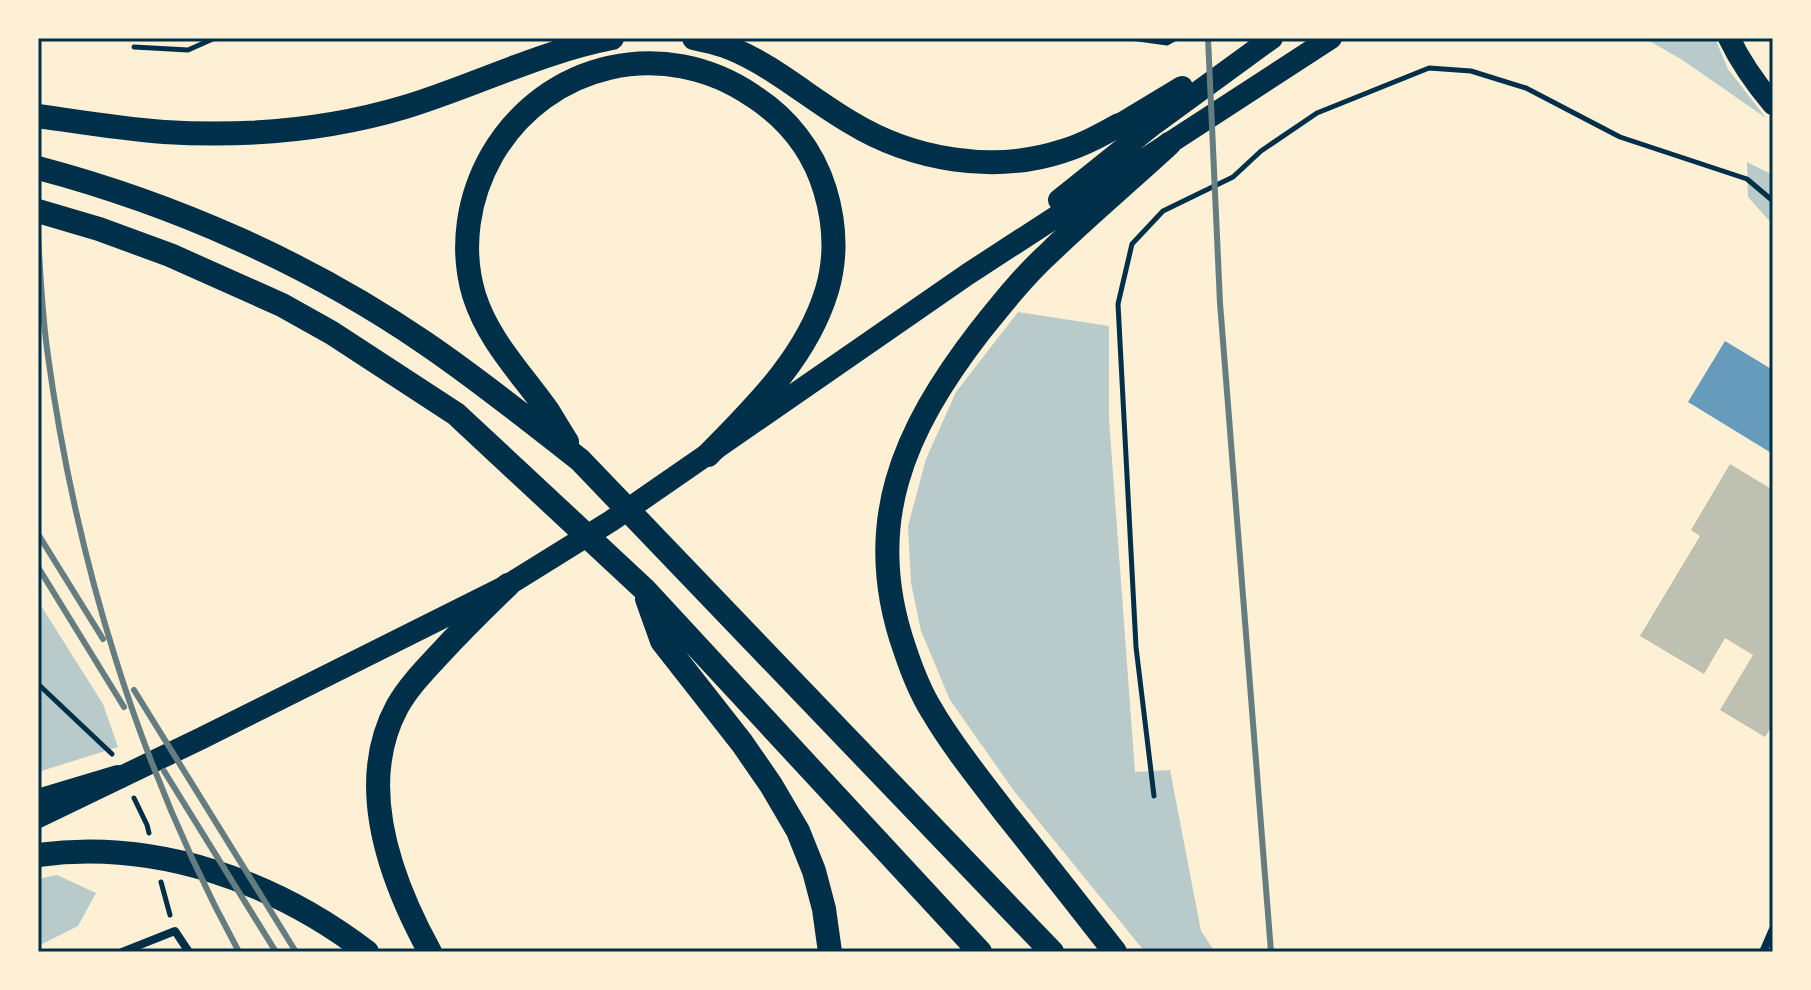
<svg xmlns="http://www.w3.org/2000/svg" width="1811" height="990" font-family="Raleway,sans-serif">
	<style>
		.green { fill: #b9caca }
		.water { fill: #669bbc }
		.building { fill: #bec0b2 }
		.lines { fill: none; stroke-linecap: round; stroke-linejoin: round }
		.path { stroke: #003049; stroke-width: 5 }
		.minor { stroke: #003049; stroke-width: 8 }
		.trunk { stroke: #003049; stroke-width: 22 }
		.motorway { stroke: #003049; stroke-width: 24 }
		.rail { stroke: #657d81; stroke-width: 6 }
		.neatline { fill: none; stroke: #003049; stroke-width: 3 }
	</style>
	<rect width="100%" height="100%" fill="#fdf0d5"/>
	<path class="green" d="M1644,38H1715L1728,69L1766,118L1681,59Z
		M1747,162L1773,175V225L1748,197Z
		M1018,312L1109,326V419L1135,772L1170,770L1201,931L1215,952H1145L1014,791L950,700L921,631L911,583L908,526L926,459L956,392Z
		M38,601L103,704L118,747L38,772Z
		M57,875L96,893L78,926L38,946V879Z"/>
	<path class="water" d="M1725,341L1773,370V454L1688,402Z"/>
	<path class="building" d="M1730,464L1773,490V724L1765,737L1720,710L1753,655L1725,638L1704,674L1640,636L1700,536L1691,530Z"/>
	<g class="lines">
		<path class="path" d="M1131,38L1167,43L1176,38
			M134,47L188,50L215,38
			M38,684L112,754
			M1154,796L1136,647L1118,304L1132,244L1163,211L1233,177L1261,151L1317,113L1429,68L1471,71L1526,88L1620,137L1747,179L1773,201
			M134,798L147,825L149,833
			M161,882L170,915"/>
		<path class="minor" d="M122,952L175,931L189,952
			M1763,952L1773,929"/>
		<path class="trunk" d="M1729,38C1741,63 1755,83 1773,104
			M1119,125L1182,87
			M1059,200L1154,124L1272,38
			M38,817L202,738L508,585L611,521L968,274L1331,38"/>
		<path class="motorway" d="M694,38C706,41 719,43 730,48C774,66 809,98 850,122C912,160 993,174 1063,151C1083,145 1101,135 1119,125
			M38,116C80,122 122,129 164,132C244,137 328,130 405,107C474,86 540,52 612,38
			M38,168C174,204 308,263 425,343C478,379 529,420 580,460L1052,952
			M38,211L99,229L170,255L282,305L332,333L456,414L644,589L980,952
			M567,442C561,432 554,421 548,411C521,373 488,340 474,295C460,248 468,197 492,155C546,62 664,35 753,96C787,118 813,150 825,190C835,223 837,256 827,290C807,357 755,407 708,455
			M647,599L662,641L742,743L771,785L798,831L814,871L824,909L830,952
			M38,801L118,777
			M38,855C156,839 274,881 367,952
			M430,952C391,881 355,785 397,707C407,689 421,674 435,659C458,634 483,609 508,585
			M1115,952C1079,906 1043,860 1006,814C981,781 953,747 932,711C920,692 912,671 905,650C861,525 903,431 980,331C1001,305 1023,277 1048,254C1087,216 1129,181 1169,144"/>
		<path class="rail" d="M1208,38L1220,303L1271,952
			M38,234C40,272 42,311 47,349C75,558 138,766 239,952
			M38,534L103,639
			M38,567L124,707
			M134,690L296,952
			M164,771L276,952"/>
	</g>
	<rect width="1811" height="990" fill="none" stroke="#fdf0d5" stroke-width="80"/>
	<rect x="40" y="40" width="1731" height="910" class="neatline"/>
</svg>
